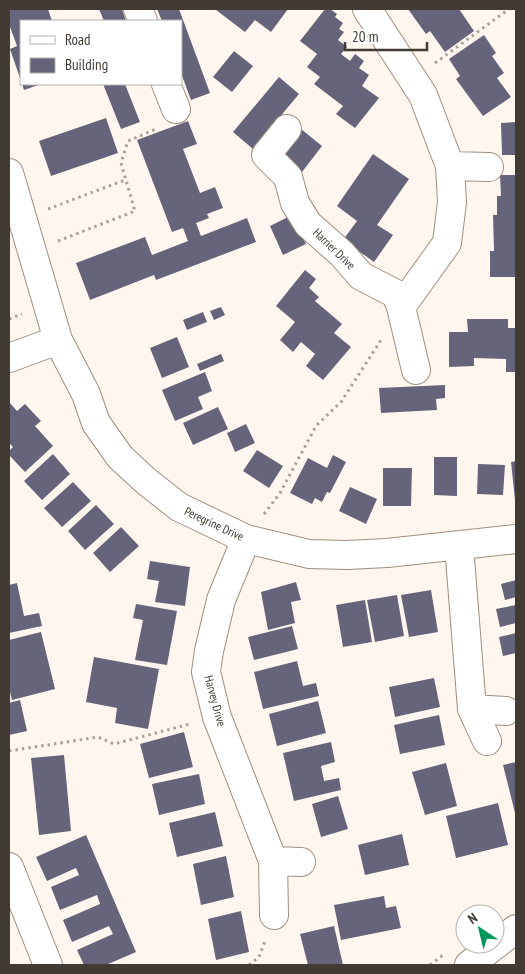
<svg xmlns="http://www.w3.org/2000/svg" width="525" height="974" font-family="'PT Sans Narrow',sans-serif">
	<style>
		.building { fill: #66647a }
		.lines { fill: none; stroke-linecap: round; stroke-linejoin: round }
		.minor-casing { stroke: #9f8e7c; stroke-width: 30 }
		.path { stroke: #a9a199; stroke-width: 3; stroke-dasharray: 2.5 4; stroke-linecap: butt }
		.minor { stroke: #fff; stroke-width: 28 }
		.labels { text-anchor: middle; stroke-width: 5; stroke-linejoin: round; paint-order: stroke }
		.street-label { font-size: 12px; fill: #423b33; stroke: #fff }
	</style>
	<rect width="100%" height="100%" fill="#fff7ef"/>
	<path class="building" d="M9,9H48L52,21H21V81L10,49L17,46L9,24Z
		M99,9H122L126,21H104Z
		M157,9H179L210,93L191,100L181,73V21H162Z
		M217,9H288L271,32L255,20L245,32L216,10Z
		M325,9H330L337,14L335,17L343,23L339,29L344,32L338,40L347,47L341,54L350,61L355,54L364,61L359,68L369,75L362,86L379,98L355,128L336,114L343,106L314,84L320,77L307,67L317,54L300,41Z
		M408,9H459L474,31L445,52L430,31L426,34Z
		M484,35L496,53L492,56L504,73L497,78L511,97L483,116L456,79L460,76L449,59Z
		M234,51L253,66L232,92L213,77Z
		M279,77L299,94L253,149L233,132Z
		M22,84H41L24,90Z
		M103,84H125L140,122L121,129Z
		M106,118L118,153L51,176L39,141Z
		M188,121L197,144L183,149L200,193L215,187L223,208L207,214L209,218L196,223L201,236L247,218L256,242L156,280L154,275L90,300L76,263L145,237L152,255L188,241L183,228L172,232L137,140Z
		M516,122V155H502L501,123Z
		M301,129L322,146L302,172L281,155Z
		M373,154L409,179L377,225L393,235L374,262L343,240L357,221L337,206Z
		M500,175H516V277H490V251H494L493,215H497V196H501Z
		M292,215L306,244L283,255L270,226Z
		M305,270L316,279L309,288L319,297L315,301L342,324L334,333L351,347L323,380L306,366L315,354L301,342L293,352L280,340L295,322L276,306Z
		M221,307L225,315L214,320L210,311Z
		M203,312L207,322L187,330L183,320Z
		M467,319H508V328H516V372H506V359L474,358V366L449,367V332H468Z
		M177,337L189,367L162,378L150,348Z
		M221,354L224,361L200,371L197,364Z
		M205,372L212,391L198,397L203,409L175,421L162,390Z
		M445,385V398L436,399L437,410L381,413L379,388Z
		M9,402L17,411L25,404L41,421L35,426L53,446L25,472L9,455V451L13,447L9,443Z
		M218,407L228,429L193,445L183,423Z
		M246,424L255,443L235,452L227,433Z
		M257,450L283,466L269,488L243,471Z
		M53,454L70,474L42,500L24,481Z
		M333,455L346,462L330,493L327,492L322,502L315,498L312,504L290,493L308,458L327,468Z
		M434,457H457V496L434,495Z
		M516,461V500H515L511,462Z
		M478,464L505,465L503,495L477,494Z
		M383,468H412L411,506H383Z
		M73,482L91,501L62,527L44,508Z
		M350,487L377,499L366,524L339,511Z
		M96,505L114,524L85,550L68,531Z
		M121,527L139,546L110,572L93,553Z
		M150,561L190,567L185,606L155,602L159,581L147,579Z
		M516,580V597L505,600L501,584Z
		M296,582L301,600L291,602L295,623L268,630L261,592Z
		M17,583L24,616L39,613L42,626L9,633V585Z
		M431,590L438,632L409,637L401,595Z
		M397,595L404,636L375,642L367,600Z
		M365,600L372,642L343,647L336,605Z
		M136,604L177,611L167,665L135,660L143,620L133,618Z
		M516,605V623L500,627L496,609Z
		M292,626L298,649L254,660L248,637Z
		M41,632L55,689L12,700L9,688V640Z
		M516,633V653L503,656L499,637Z
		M94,657L159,669L148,729L115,723L117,708L86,702Z
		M297,661L303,686L316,683L319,696L263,709L254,672Z
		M434,678L440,707L395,717L389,687Z
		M20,700L27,731L9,735V703Z
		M318,701L326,733L277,746L269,714Z
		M439,715L445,745L400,754L394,725Z
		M184,732L193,767L149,778L140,744Z
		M331,742L335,762L321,766L324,781L339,778L341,790L294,801L283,753Z
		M64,755L71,831L39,835L31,758Z
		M516,762V817L503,765Z
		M446,763L457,806L425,815L412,772Z
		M199,774L205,804L159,815L152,784Z
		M338,796L348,829L321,837L312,804Z
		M498,803L508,845L456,858L446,816Z
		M215,812L223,846L177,857L169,823Z
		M402,834L409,865L365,875L358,845Z
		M86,835L136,952L106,965H84L77,950L113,934L109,926L72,942L63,920L100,904L97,895L60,910L51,887L79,875L76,868L47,881L36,857Z
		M226,856L234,897L201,905L193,864Z
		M384,896L386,908L396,906L401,928L341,940L334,905Z
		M241,911L249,952L216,960L208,919Z
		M334,926L343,965H308L300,934Z"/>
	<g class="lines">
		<g class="minor-casing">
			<path id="minor" d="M138,9L143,21
				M367,9L423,95L450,166L452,202L447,243L401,307
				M166,84L176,109
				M287,129L266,155L288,177L295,203L308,224L342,254L361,276L396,294L401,307L416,370
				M450,166L489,167
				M9,173L58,340L86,394L96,423L120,457L146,481L179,507L246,539L309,554L347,555L387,553L516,539
				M9,358L58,340
				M246,539L221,600L209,651L206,672L217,717L273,861L274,915
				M459,546L472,709L487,741
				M472,709L506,711
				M273,861L301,862
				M9,867L48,965
				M469,965L516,929"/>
		</g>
		<path class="path" d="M435,63L509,9
			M48,209L125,180
			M58,241L135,211L121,163L128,141L156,129
			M9,319L22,314
			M264,514L280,493L316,426L341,402L381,340
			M9,751L98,737L114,744L190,724
			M249,965L259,957L265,941
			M430,965L443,955"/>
		<use href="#minor" class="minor"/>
	</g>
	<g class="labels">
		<g class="street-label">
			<text transform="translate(334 249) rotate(44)" y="4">Harrier Drive</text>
			<text transform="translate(214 524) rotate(25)" y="4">Peregrine Drive</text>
			<text transform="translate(215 701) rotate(75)" y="4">Harvey Drive</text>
		</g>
	</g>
	<rect width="525" height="974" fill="none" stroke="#423b33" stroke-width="20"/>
	<rect x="20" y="20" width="162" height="65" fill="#ffffff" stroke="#b3b1ad"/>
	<rect x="30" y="36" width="25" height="8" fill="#ffffff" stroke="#b3b1ad"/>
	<text x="65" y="45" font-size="15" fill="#423b33">Road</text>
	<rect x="30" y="58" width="25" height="15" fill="#66647a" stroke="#b3b1ad"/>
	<text x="65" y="70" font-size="15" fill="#423b33">Building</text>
	<g transform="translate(480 929) rotate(325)"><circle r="24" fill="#ffffff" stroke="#b3b1ad"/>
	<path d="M0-4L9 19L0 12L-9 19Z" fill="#009658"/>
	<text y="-8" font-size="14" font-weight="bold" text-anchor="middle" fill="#423b33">N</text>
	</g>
	<path d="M345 42v8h82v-8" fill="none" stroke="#423b33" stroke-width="2.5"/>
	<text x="352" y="42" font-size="15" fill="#423b33" stroke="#ffffff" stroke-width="4" paint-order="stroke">20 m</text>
</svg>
